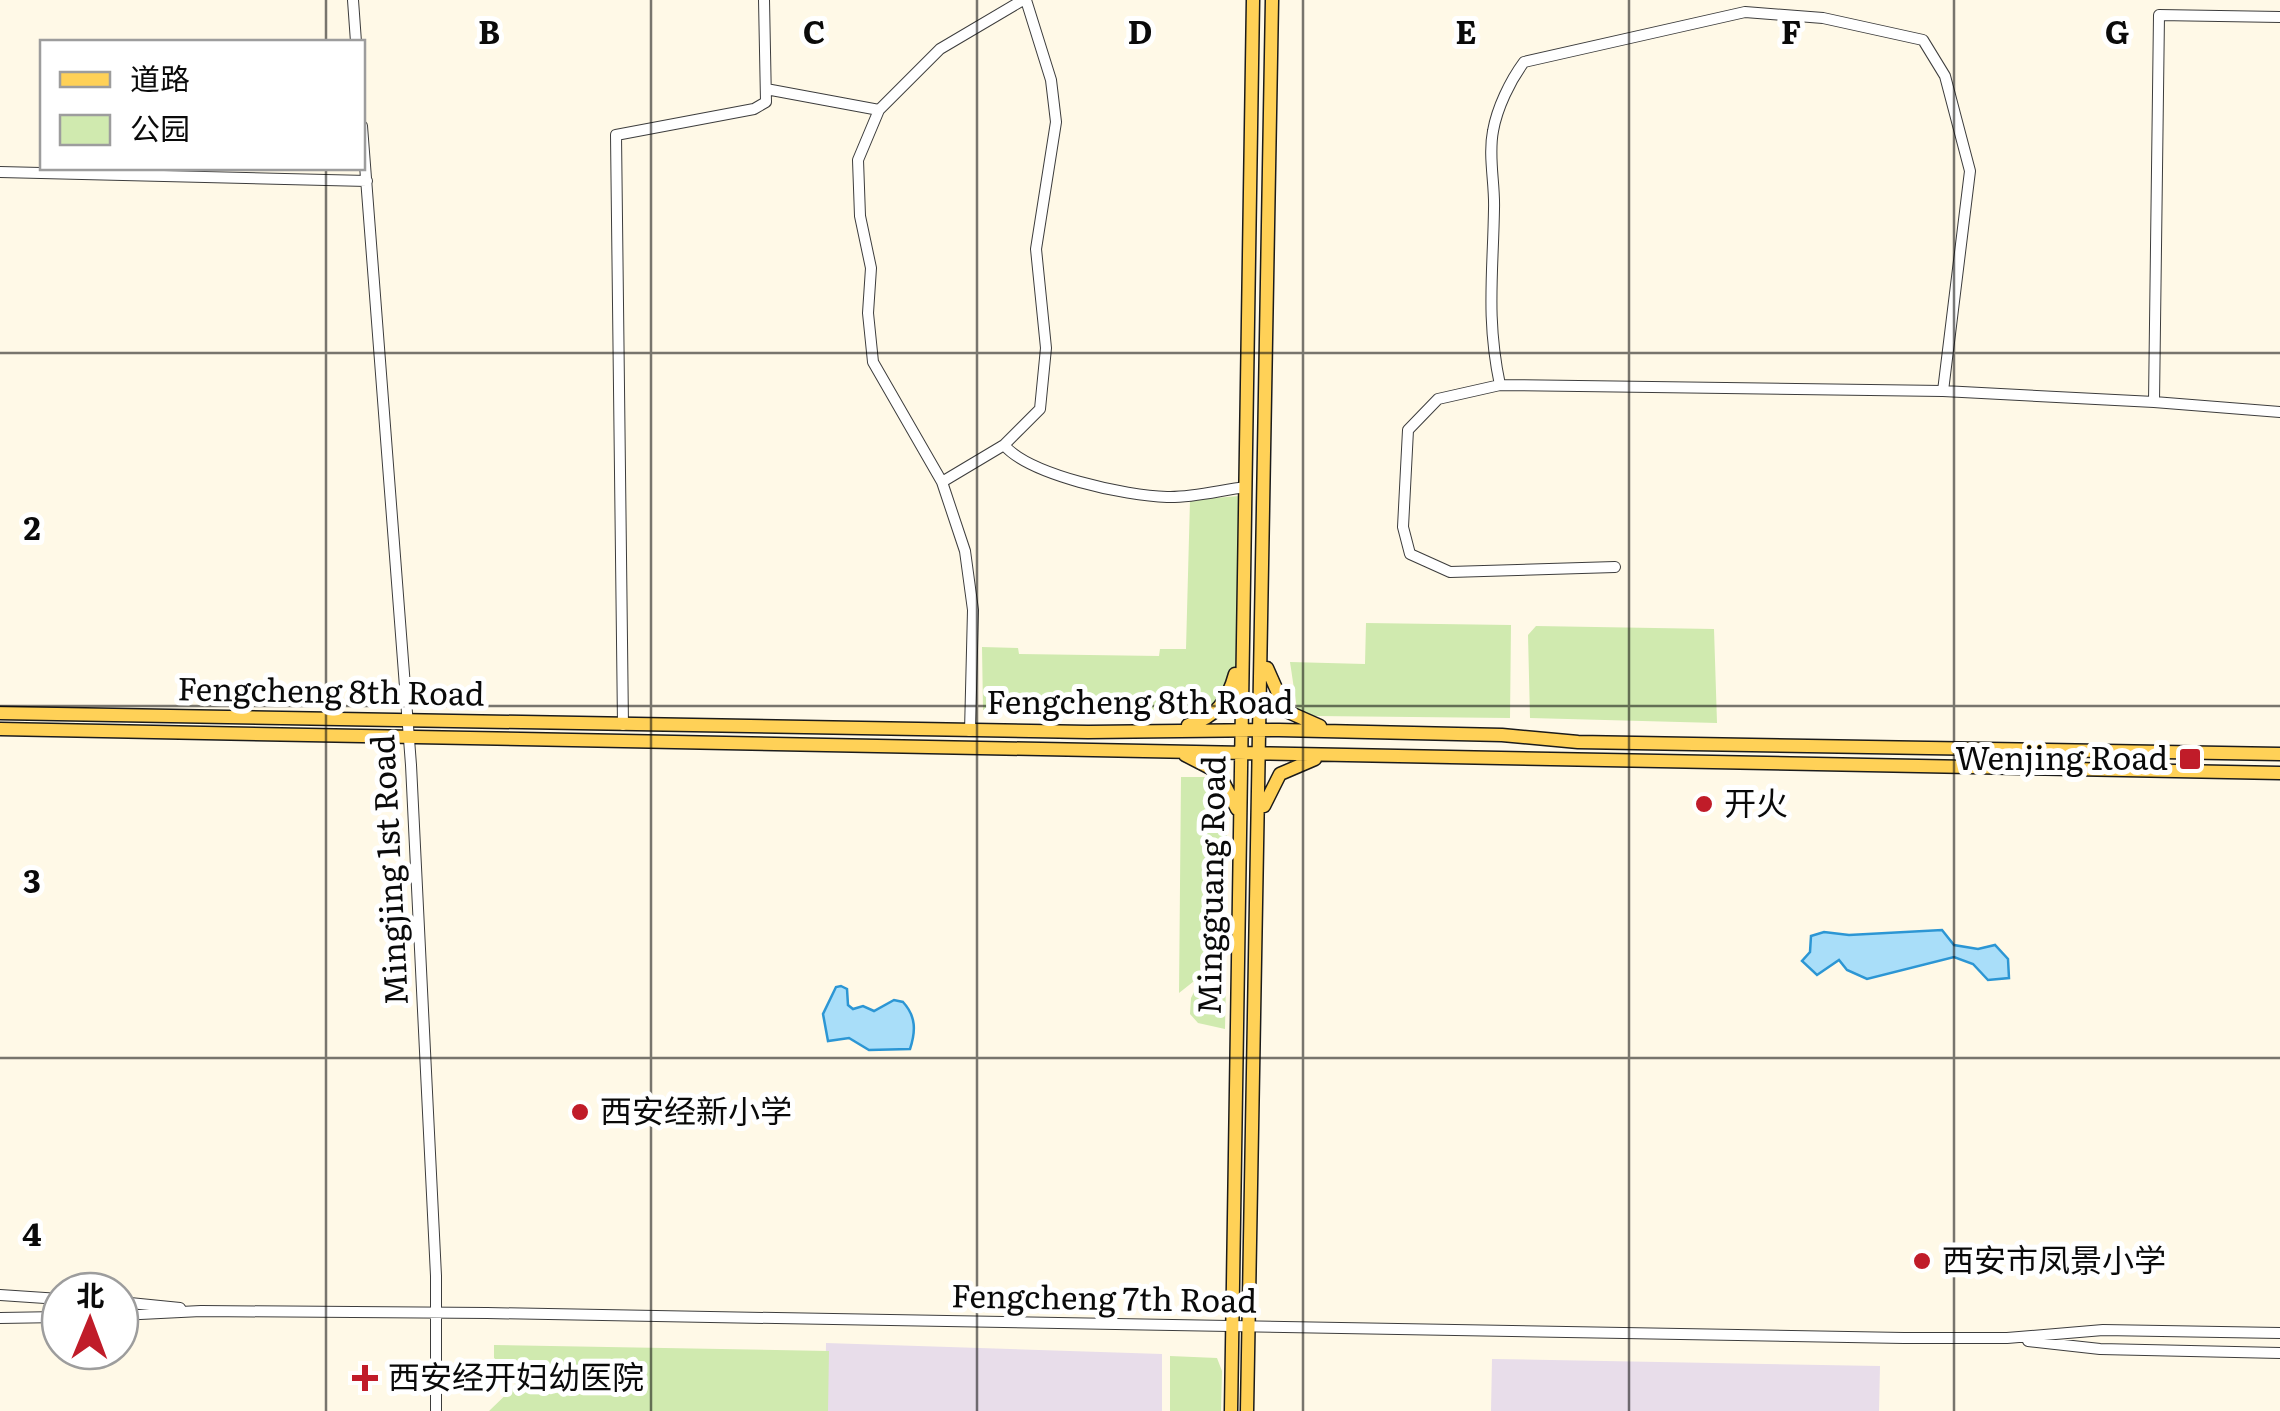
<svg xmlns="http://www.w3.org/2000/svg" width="2280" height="1411" font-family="Literata,'Noto Sans SC',serif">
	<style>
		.industrial { fill: #e8ddea }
		.green { fill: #d0eaaf }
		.water { fill: #a9def9; stroke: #2c96d4; stroke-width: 2.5 }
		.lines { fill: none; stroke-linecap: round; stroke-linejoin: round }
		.minor-casing { stroke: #3d3d3d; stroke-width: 12 }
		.major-casing { stroke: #1b1b1b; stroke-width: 15 }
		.minor { stroke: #fff; stroke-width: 10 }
		.major { stroke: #ffd157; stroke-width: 12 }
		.grid { fill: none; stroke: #0a0a0a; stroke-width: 2.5; stroke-opacity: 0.55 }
		.poi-dot { fill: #c01c29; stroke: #fff; stroke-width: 4 }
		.labels { text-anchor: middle; stroke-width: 10; stroke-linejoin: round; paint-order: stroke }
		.street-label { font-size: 32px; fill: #0a0a0a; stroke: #fff }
		.poi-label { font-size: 32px; fill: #0a0a0a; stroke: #fff; text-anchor: start }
		.grid-label { font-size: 32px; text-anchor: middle; font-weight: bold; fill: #0a0a0a; stroke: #fff; stroke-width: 10; stroke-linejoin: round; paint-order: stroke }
	</style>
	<rect width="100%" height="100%" fill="#fff9e7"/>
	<path class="industrial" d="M826,1343L1162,1354V1411H825Z
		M1492,1359L1880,1366L1879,1411H1491Z"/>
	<path class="green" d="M1239,496L1236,679L1219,711L983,710L982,647L1018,648L1019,654L1159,656L1160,649H1186L1190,500Z
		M1366,623L1511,625L1510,718L1315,716L1297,709L1290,662L1365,664Z
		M1536,626L1714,629L1717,723L1530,718L1528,635Z
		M1181,777H1213L1227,799L1226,971L1203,974L1179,993Z
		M1226,979L1225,1029L1198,1023L1190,1014L1191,998L1197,986Z
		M494,1345L829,1351L828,1411H489L515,1386L514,1373L494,1358Z
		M1170,1356L1217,1358L1222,1371L1221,1411H1170Z"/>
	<path class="water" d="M1942,930L1954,945L1978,949L1995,945L2008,959L2009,978L1988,980L1973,964L1954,957L1867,979L1847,970L1839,960L1817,975L1802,961L1810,952L1811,936L1824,932L1849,935Z
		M841,986L847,989L848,1005L853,1009L863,1006L874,1011L894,1000L903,1002C916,1016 916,1031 910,1049L869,1050L849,1038L828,1041L823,1014L836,987Z"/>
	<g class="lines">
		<g class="minor-casing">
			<path id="minor" d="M353,0L356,42
				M2280,17L2159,15L2154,402L2280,412
				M766,89L879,110
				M362,126L411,765L436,1276V1411
				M0,172L367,181
				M1500,385C1486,319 1493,273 1494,209C1495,184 1488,156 1493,131C1497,108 1510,81 1524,62L1745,12L1823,18L1923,40L1945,76L1970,171L1943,391
				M1004,445C1029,475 1126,496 1167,497C1192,498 1221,490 1246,487
				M942,482L1004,445L1040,409L1046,348L1036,249L1056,122L1051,80L1026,0
				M1615,567L1450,572L1410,554L1403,527L1408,430L1438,399L1500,385L1943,391L2154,402
				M623,725L616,135L754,109L766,102L764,0
				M970,731L973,610L965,551L942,482L873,362L868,313L871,268L860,216L858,160L879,110L940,49L1023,0
				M0,1295L60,1299
				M120,1302L180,1308
				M120,1315L201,1311L487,1313L1904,1338H2007L2103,1330L2280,1333
				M0,1318L60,1317
				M2028,1341L2100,1349L2280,1353"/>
		</g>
		<g class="major-casing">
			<path id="major" d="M1267,668L1286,711L1320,726
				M0,713L1088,732L1279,730L1502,735L1578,742L2280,754
				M1188,725C1216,718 1228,700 1235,674
				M0,729L2280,773
				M1185,755L1218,772L1237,809
				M1264,806L1280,774L1315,759
				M1231,1411L1253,0
				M1247,1411L1272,0"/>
		</g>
		<use href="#minor" class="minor"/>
		<use href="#major" class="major"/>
	</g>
	<path class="grid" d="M326,0V42M651,0V1411M977,0V1411M1303,0V1411M1629,0V1411M1954,0V1411M326,168V1411M0,353H2280M0,706H2280M0,1058H2280"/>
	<g class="poi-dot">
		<rect x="2178" y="747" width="24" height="24" rx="5"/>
		<circle cx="1704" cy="804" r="10"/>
		<circle cx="580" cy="1112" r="10"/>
		<circle cx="1922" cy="1261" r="10"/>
		<path d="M360 1363h10v10h10v10h-10v10h-10v-10h-10v-10h10z"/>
	</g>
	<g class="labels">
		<g class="street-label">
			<text transform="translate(331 692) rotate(1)" y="11">Fengcheng 8th Road</text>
			<text x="1140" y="714">Fengcheng 8th Road</text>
			<text transform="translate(390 870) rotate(-93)" y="11">Mingjing 1st Road</text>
			<text transform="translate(1212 885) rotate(-89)" y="11">Mingguang Road</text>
			<text transform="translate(1104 1299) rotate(1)" y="11">Fengcheng 7th Road</text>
		</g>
		<g class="poi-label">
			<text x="2168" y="770" text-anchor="end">Wenjing Road</text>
			<text x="1724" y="815">开火</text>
			<text x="600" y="1123">西安经新小学</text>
			<text x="1942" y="1272">西安市凤景小学</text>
			<text x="388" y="1389">西安经开妇幼医院</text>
		</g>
	</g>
	<g class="grid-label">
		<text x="489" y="44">B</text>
		<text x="814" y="44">C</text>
		<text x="1140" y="44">D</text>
		<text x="1466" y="44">E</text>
		<text x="1791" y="44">F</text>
		<text x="2117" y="44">G</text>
		<text x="32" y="540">2</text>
		<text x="32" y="893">3</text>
		<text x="32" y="1246">4</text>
	</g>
	<rect x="40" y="40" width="325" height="130" fill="#ffffff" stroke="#9d9d9d" stroke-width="2.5"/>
	<rect x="60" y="72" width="50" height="15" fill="#ffd157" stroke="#9d9d9d" stroke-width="2.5"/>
	<text x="130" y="90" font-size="30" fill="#0a0a0a">道路</text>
	<rect x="60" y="115" width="50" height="30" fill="#d0eaaf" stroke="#9d9d9d" stroke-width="2.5"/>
	<text x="130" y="140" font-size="30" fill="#0a0a0a">公园</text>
	<g transform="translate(90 1321) rotate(1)"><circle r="48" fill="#ffffff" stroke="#9d9d9d" stroke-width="2.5"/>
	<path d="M0-8L18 38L0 25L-18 38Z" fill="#c01c29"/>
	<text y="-15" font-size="28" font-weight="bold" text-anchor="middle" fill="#0a0a0a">北</text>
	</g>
</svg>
